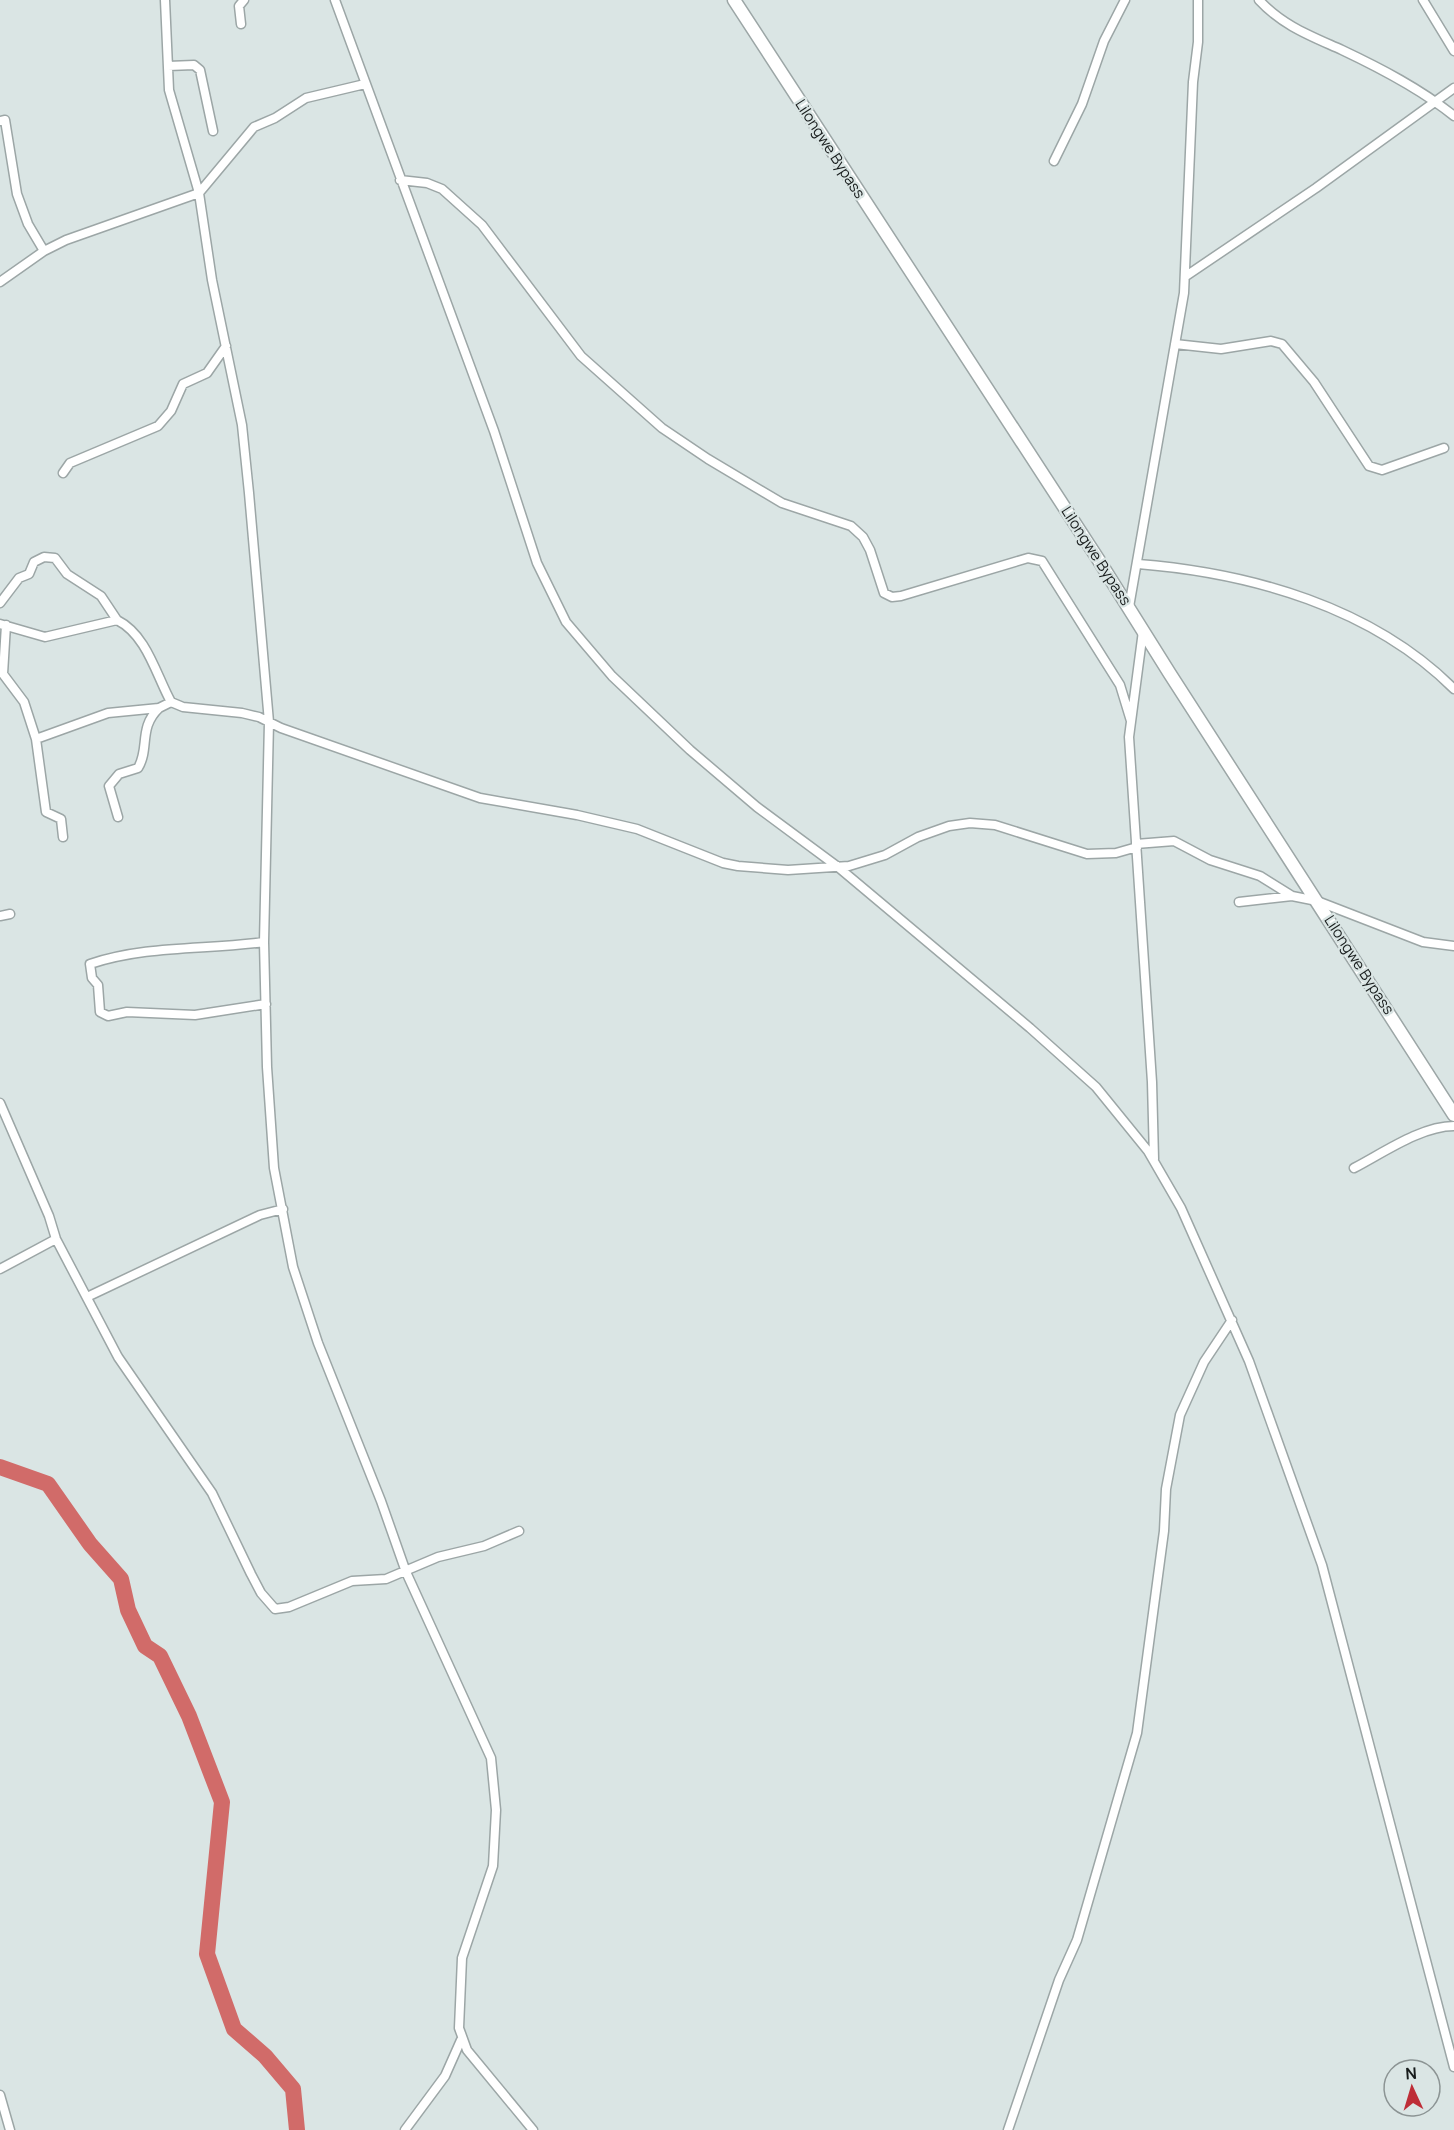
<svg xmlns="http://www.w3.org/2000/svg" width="1454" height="2130" font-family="Manrope,sans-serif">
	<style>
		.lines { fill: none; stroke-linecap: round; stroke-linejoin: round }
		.river { stroke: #d16b69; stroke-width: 16 }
		.minor-casing { stroke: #9ca6a6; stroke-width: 11 }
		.primary-casing { stroke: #9ca6a6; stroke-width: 15 }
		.minor { stroke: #fff; stroke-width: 8 }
		.primary { stroke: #fff; stroke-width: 12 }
		.labels { text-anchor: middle; stroke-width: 4.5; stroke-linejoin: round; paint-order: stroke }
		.street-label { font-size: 15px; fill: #171b1b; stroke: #dae5e4 }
	</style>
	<rect width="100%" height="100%" fill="#dae5e4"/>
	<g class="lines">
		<path class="river" d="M0,1467L48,1484L90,1544L121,1579L128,1610L145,1646L160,1656L189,1716L222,1802L207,1954L234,2029L265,2056L293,2089L297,2130"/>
		<g class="minor-casing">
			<path id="minor" d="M165,0L169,90L199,193L212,280L242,425L249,493L269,722L264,942L267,1067L274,1168L293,1267L318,1343L381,1501L406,1572L491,1758L496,1810L493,1866L462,1958L459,2028L467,2050L533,2130
				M335,0L494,431L537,563L566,622L612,676L690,750L757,807L838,867L1030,1028L1096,1087L1148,1151L1181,1208L1249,1361L1322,1565L1454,2067
				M1259,0C1283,26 1311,36 1342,50C1380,68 1421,89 1454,116
				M1423,0L1454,51
				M241,24L239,6L244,0
				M168,66L194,65L200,70L213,131
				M0,121L5,120L17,194L28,224L44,251
				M1054,161L1082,104L1104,41L1125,0
				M400,180L427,183L442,189L482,225L581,356L662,428L708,459L782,503L851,526L863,537L870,550L884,593L892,597L901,596L1028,558L1042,561L1120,685L1131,721
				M1186,276L1316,188L1454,88
				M0,282L44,251L66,240L199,193L254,127L275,118L306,98L365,84
				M1175,344L1221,349L1271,341L1282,344L1314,382L1369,466L1382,470L1444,448
				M63,473L70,463L158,426L171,411L183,384L207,373L226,346
				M1138,564C1251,573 1372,607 1454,689
				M0,603L19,578L29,574L34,562L44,557L55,558L67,574L101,596L117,620
				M1129,607L1184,293L1193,82L1198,42V0
				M0,624L45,637L117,620C147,635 156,675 171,702L183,707L242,713L259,717L281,728L480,798L577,815L637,829L723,863L738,866L788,870L849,866L885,855L918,837L949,826L970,823L995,825L1087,854L1116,853L1137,847
				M6,625L3,674L24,702L36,739L108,713L159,708L171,702
				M1143,631L1129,737L1152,1082L1154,1159
				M36,739L46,812L61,819L63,837
				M118,817L109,786L119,774L138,768C150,748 138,728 159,708
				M1136,844L1174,841L1210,860L1260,876L1292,896L1317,901L1423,942L1454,946
				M1239,902L1292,896
				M0,916L10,914
				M264,942C206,950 147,945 90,964L92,978L98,985L100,1012L108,1016L127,1012L195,1015L266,1004
				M0,1103L49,1216L56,1239L118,1357L212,1493L251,1574L261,1593L275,1609L289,1607L352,1581L386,1579L438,1557L484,1546L519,1531
				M1354,1168C1383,1153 1421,1126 1454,1126
				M0,1269L56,1239
				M87,1297L260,1215L283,1209
				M0,2095L10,2130
				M405,2130L445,2076L461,2040
				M1008,2130L1059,1980L1077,1940L1137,1733L1164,1531L1166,1489L1180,1415L1204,1362L1232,1320"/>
		</g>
		<g class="primary-casing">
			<path id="primary" d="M734,0L1098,559L1170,674L1454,1115"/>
		</g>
		<use href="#minor" class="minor"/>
		<use href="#primary" class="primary"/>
	</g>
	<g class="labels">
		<g class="street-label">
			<text transform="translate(830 149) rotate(57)" y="5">Lilongwe Bypass</text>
			<text transform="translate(1096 556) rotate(57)" y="5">Lilongwe Bypass</text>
			<text transform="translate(1359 965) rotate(57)" y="5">Lilongwe Bypass</text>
		</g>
	</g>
	<g transform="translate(1412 2088) rotate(356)"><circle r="28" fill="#dae5e4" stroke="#8c9494" stroke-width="1.5"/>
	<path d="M0-4.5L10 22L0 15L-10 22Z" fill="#be2d37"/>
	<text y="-9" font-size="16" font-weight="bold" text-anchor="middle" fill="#171b1b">N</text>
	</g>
</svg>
